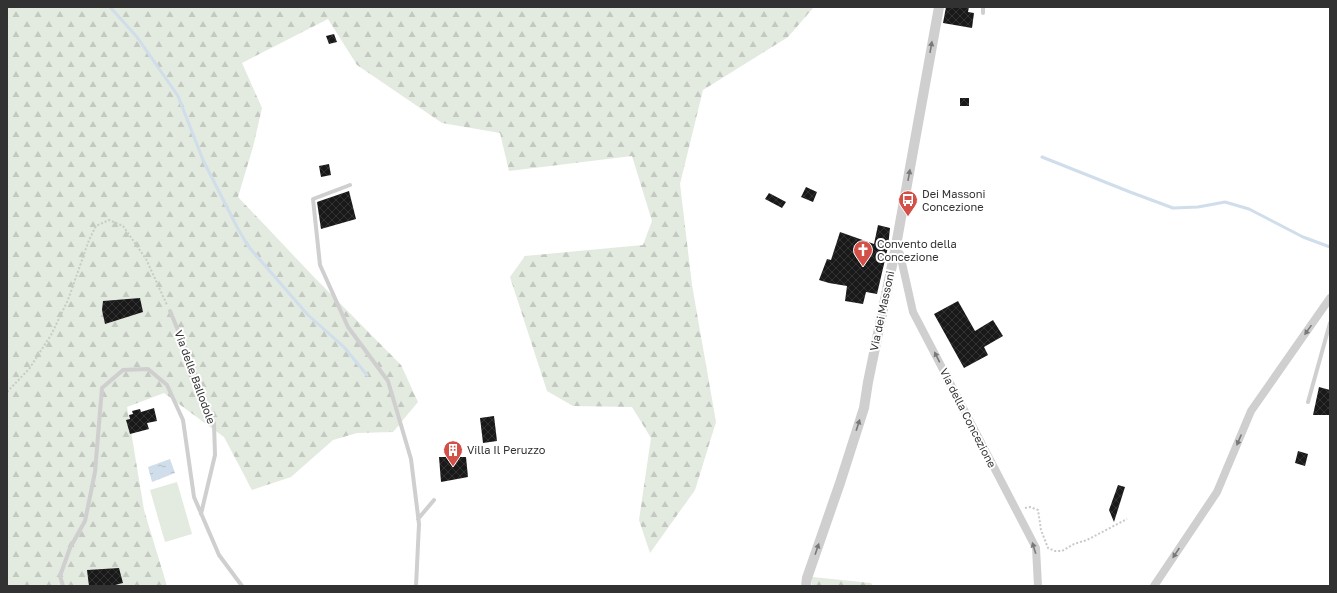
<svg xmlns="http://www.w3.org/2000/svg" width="1337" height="593" font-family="'Golos Text',sans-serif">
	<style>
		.green { fill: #e3eadf }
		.forest { fill: url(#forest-firs) }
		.water { fill: url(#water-ripples) }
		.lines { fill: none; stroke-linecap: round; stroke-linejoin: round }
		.stream { stroke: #d0ddea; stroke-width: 3 }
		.building { fill: url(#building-cross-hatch) }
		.path { stroke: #c9c9c9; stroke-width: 2; stroke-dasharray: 2 2; stroke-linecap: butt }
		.service { stroke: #cfcfcf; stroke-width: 4 }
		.minor { stroke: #cfcfcf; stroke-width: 8 }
		.tertiary { stroke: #cfcfcf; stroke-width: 10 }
		.oneway { fill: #797979 }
		.labels { text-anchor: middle; stroke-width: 4; stroke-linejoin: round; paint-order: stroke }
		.poi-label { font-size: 11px; fill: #323232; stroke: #fff; text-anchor: start }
		.street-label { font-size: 11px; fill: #323232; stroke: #fff }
	</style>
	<defs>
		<pattern id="forest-firs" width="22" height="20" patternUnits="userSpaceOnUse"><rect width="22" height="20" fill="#e3eadf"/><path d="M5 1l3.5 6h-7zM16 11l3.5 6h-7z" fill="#c3c9c0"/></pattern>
		<pattern id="water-ripples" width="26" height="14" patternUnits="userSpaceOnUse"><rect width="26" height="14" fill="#d0ddea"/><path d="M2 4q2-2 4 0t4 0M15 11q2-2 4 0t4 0" fill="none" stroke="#b3bec9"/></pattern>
		<pattern id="building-cross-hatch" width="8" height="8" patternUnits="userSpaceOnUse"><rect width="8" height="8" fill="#191919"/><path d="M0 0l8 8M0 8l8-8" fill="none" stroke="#323232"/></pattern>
	</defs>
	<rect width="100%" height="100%" fill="#fff"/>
	<path class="green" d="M177,482L192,534L165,542L150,490Z"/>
	<path class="forest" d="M7,7H814L788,37L703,90L680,184L692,285L716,422L695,490L650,553L639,520L651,438L632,407L573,406L547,391L510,277L525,256L643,245L652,221L632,156L509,171L500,133L442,123L357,65L328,19L242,63L262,108L253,147L238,197L312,275L401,365L418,402L393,432L357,433L333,440L291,477L252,490L224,437L164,393L127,407L144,510L167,586H7Z
		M812,577L871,583L873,586H812Z"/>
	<path class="water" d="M170,459L175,473L152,482L148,467Z"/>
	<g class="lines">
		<path class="stream" d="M110,7L137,37L178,96L203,160L237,227L248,246L308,315L344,347L367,375
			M1042,157L1130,192L1173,208L1198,207L1225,202L1249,209L1303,237L1330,247"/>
	</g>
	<path class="building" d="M946,7H969L968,12L974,13L972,28L943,23Z
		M334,34L337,42L329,44L326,36Z
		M960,98H969V106H960Z
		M329,164L331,175L321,177L319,166Z
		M806,187L817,192L813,202L801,197Z
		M349,191L356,219L321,229L317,202Z
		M769,193L786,202L782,208L765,199Z
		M878,225L890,228L888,247L877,294L866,292L863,304L845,301L847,286L829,283L819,280L827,259L831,260L840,232L874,244Z
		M140,298L143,312L105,324L102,310L103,301Z
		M958,301L975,331L993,320L1003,336L984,347L988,355L964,368L934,314Z
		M1319,387L1330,390V415H1313Z
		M154,408L157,421L147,423L149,429L130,434L126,420L130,419L129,415L133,414L132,411L140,409L141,412Z
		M494,416L497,441L483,443L480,418Z
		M1298,451L1308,454L1305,466L1295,463Z
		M439,457H466L468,477L441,482Z
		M1118,485L1125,487L1114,522L1109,510Z
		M119,568L123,583L111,586H89L87,570Z"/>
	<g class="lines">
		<path class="path" d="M7,8V7
			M7,392L29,369L51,335L68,300L89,240L96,226L109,220L123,226L146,259L167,305
			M1025,508L1030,507L1038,510L1041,530L1048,548L1055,551H1062L1074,544L1087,540L1127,519"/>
		<path class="service" d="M983,7V13
			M350,185L313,199L320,265L348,327L388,381L411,459L419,524L416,586
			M170,311L192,364L205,402L214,423L215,455L201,514
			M1308,402L1330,323
			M418,519L434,500
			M63,586L60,576L70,548L85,521L95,472L102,388L123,370L148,369L167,385L183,420L194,497L219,555L242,586"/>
		<path class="minor" d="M895,251L900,254L913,312L1036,548L1038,586
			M1154,586L1217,492L1251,411L1330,298"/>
		<path class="tertiary" d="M806,586L807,578L840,483L864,408L868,382L895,251L939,7"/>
	</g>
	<defs><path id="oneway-solid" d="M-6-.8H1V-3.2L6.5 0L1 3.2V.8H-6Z"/></defs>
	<g class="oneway">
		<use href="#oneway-solid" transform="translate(931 47) rotate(-80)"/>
		<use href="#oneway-solid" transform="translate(909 175) rotate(-80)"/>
		<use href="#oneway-solid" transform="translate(1308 330) rotate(125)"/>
		<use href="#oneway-solid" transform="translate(937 357) rotate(-117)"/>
		<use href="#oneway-solid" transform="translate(858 425) rotate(-72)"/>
		<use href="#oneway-solid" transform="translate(1239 440) rotate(113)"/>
		<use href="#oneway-solid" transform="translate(1034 548) rotate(-107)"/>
		<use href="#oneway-solid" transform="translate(817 549) rotate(-71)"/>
		<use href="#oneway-solid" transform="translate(1176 553) rotate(124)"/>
	</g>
	<defs>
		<g id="bus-pin" transform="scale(1)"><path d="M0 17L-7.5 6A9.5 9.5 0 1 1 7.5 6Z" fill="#d35049" stroke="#fff"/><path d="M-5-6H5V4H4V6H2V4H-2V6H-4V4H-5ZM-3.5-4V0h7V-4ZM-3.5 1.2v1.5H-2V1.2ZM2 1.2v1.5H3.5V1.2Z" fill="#fff"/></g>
		<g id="church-pin" transform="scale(1)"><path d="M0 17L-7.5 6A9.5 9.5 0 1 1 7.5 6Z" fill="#d35049" stroke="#fff"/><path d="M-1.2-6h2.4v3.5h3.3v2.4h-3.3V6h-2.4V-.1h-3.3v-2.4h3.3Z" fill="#fff"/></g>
		<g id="building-pin" transform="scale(1)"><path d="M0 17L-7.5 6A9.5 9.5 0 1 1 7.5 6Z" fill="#d35049" stroke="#fff"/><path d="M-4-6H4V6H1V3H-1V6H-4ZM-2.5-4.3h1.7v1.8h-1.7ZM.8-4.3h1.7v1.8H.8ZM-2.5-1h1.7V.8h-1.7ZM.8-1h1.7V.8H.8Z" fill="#fff"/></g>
	</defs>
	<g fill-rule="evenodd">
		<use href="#bus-pin" x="908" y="200"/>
		<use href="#church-pin" x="863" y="250"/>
		<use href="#building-pin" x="453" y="450"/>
	</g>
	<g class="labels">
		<g class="poi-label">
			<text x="922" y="198">Dei Massoni<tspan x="922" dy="13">Concezione</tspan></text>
			<text x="877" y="248">Convento della<tspan x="877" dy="13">Concezione</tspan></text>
			<text x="467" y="454">Villa Il Peruzzo</text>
		</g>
		<g class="street-label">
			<text transform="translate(882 311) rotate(-78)" y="4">Via dei Massoni</text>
			<text transform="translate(195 377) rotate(70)" y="4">Via delle Ballodole</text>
			<text transform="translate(968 418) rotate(63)" y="4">Via della Concezione</text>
		</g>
	</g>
	<rect width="1337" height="593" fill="none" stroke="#323232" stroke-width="16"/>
</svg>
